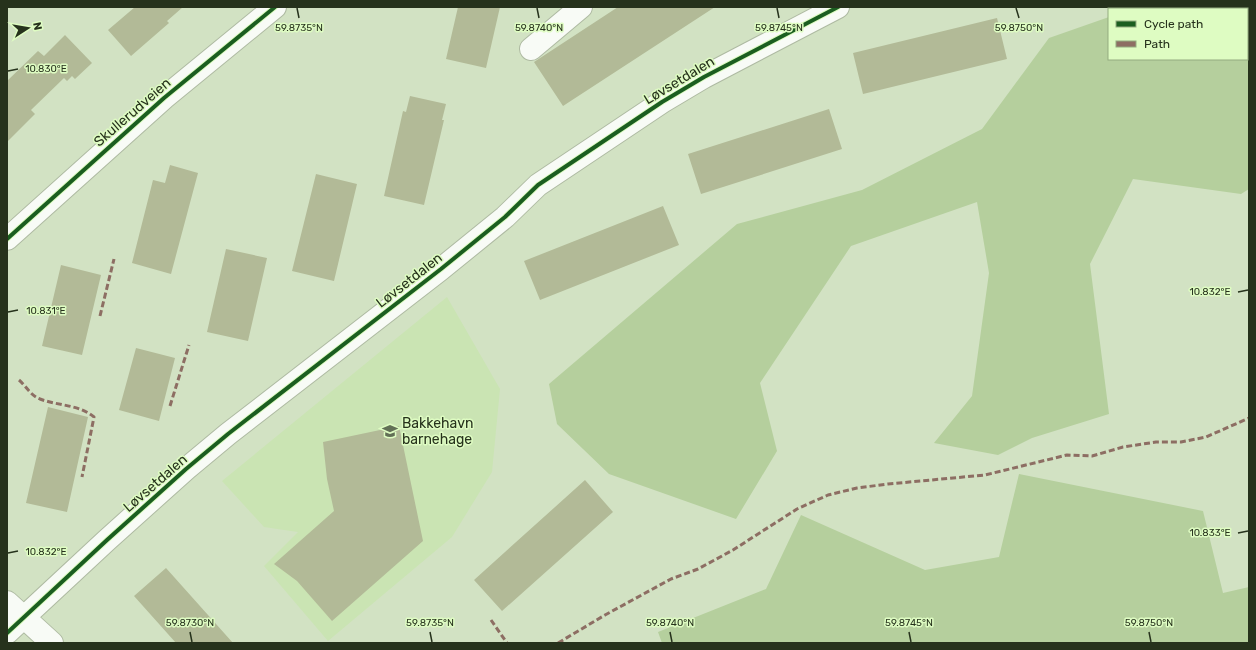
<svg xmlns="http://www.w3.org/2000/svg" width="1256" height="650" font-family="Rubik,sans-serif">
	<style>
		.built { fill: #cae4b3 }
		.green { fill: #b5cf9d }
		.building { fill: #b2ba97 }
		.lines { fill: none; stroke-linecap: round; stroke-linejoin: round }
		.minor-casing { stroke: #aebaa2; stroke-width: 24 }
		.major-casing { stroke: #aebaa2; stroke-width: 24 }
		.minor { stroke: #f8fbf6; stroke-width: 22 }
		.major { stroke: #f8fbf6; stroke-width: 22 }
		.quiet { stroke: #8d6e63; stroke-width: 3; stroke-dasharray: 6 3; stroke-linecap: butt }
		.cycleway-casing { stroke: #defcc2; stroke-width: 6 }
		.cycleway { stroke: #1b5e20; stroke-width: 4 }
		.ticks { fill: none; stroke: #26321c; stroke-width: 1.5 }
		.labels { text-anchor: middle; stroke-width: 3; stroke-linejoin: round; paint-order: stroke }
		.street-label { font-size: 14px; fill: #26321c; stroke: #defcc2 }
		.poi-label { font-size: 14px; fill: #26321c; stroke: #defcc2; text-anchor: start }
		.ticks-label { font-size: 10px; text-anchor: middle; fill: #26321c; stroke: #defcc2; stroke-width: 3; stroke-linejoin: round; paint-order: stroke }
	</style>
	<rect width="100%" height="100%" fill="#d2e2c3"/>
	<path class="built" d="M447,297L500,389L492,472L452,537L328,641L264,566L298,532L264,527L222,481Z"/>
	<path class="green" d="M1139,7H1249V189L1241,194L1133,179L1090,264L1109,414L1032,438L998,455L934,443L972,396L989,273L977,202L851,246L760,383L777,451L736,519L609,474L557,424L549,384L737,224L862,190L982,129L1049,38L1109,17V59H1247V9H1133Z
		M1019,474L1203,511L1223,593L1249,587V643H662L658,632L766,589L801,515L925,570L999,557Z"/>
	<path class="building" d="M135,7H183L167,21L169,23L131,56L108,30Z
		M458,7H500L486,68L446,59Z
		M618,7H715L563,106L534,62Z
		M997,18L1007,59L863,94L853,53Z
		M65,35L92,63L75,79L72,76L67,81L64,78L31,110L35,114L7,142V81L38,51L44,56Z
		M410,96L446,104L442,120H444L424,205L384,196L403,111L406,112Z
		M829,109L842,149L701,194L688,154Z
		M170,165L198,173L171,274L132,263L153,180L165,183Z
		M316,174L357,184L334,281L292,271Z
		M663,206L679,245L540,300L524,261Z
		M226,249L267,258L248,341L207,332Z
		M61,265L101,275L82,355L42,346Z
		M136,348L175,358L159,421L119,410Z
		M48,407L88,417L67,512L26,503Z
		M399,426L423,541L332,621L297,581L274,564L334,511L327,479L323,442Z
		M585,480L613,512L502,611L474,580Z
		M166,568L233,643H176L134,596Z"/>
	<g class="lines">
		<g class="minor-casing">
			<path id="minor" d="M531,49L581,7
				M7,602L52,643
				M7,633L107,540L186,469L228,434L441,269L505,217L538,185L662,102L704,77L838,7"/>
		</g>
		<g class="major-casing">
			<path id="major" d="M7,239L164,98L275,7"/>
		</g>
		<use href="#minor" class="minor"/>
		<use href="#major" class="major"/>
		<path class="quiet" d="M100,316L114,259
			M19,380C26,386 31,396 40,399C58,406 78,404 94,417L82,477
			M170,406L189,345
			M491,620L507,643
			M558,643L605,615L671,579L698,569L733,550L797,509L828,495L857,488L888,484L985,475L1067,455L1092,456L1123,447L1156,442H1181L1206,437L1249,418"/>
		<g class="cycleway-casing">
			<path id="cycleway" d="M7,239L164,98L275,7
				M7,633L107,540L186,469L228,434L441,269L505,217L538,185L662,102L704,77L838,7"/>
		</g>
		<use href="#cycleway" class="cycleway"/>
	</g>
	<path class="ticks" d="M297,8L299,18M537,8L539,18M777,8L779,18M1016,8L1019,18M8,71L18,69M1238,292L1248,290M8,312L18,310M1238,533L1248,531M8,553L18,551M190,632L192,642M430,632L432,642M670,632L672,642M909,632L911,642M1149,632L1151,642"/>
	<defs>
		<g id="school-bare" transform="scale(1.2)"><path d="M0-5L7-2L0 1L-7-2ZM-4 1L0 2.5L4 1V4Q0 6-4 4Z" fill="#627056" stroke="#defcc2" stroke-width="2.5" paint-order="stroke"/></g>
	</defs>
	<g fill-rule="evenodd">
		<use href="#school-bare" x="390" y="431"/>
	</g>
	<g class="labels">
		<g class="street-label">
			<text transform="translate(679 80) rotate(-31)" y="5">Løvsetdalen</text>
			<text transform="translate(132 112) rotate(-41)" y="5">Skullerudveien</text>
			<text transform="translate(409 280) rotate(-38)" y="5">Løvsetdalen</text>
			<text transform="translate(155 483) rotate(-41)" y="5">Løvsetdalen</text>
		</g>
		<g class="poi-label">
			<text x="402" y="428">Bakkehavn<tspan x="402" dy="16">barnehage</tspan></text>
		</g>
	</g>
	<g class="ticks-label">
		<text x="299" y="31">59.8735°N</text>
		<text x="539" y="31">59.8740°N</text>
		<text x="779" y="31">59.8745°N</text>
		<text x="1019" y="31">59.8750°N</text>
		<text x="46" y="72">10.830°E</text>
		<text x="1210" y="295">10.832°E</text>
		<text x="46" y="314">10.831°E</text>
		<text x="1210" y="536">10.833°E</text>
		<text x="46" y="555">10.832°E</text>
		<text x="190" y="626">59.8730°N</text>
		<text x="430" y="626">59.8735°N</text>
		<text x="670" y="626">59.8740°N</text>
		<text x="909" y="626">59.8745°N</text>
		<text x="1149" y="626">59.8750°N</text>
	</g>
	<rect width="1256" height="650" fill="none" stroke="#26321c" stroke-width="16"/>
	<rect x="1108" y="8" width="140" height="52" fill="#defcc2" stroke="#94ab80"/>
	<rect x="1116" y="21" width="20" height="6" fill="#1b5e20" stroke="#94ab80"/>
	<text x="1144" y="28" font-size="12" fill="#26321c">Cycle path</text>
	<rect x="1116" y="41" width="20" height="6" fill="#8d6e63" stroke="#94ab80"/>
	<text x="1144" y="48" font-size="12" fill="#26321c">Path</text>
	<g transform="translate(28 28) rotate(78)" stroke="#defcc2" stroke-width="3" paint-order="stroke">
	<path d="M0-3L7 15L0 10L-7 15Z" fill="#26321c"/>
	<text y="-6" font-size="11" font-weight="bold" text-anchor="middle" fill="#26321c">N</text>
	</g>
</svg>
